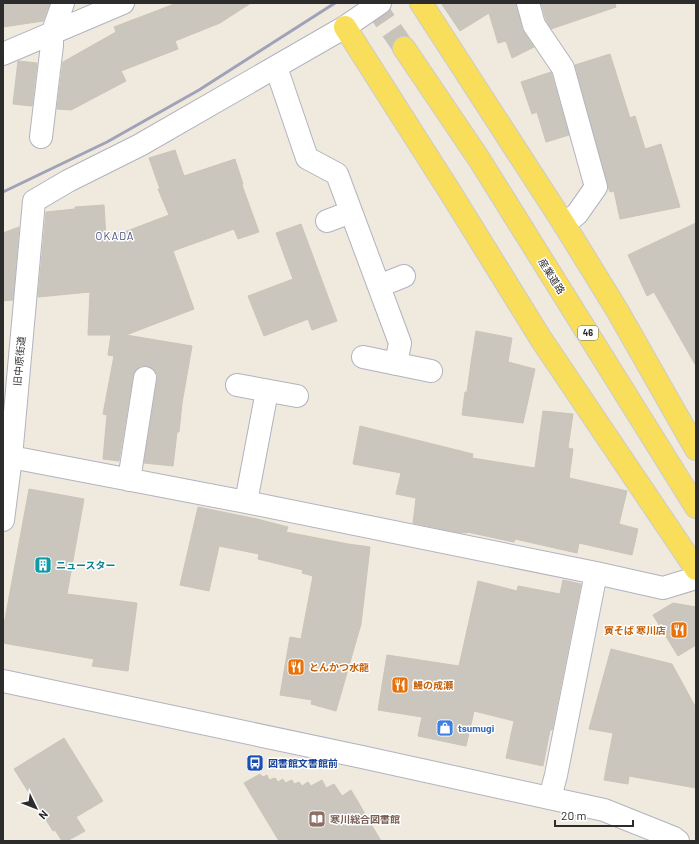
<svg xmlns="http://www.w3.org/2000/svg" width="699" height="844" font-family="Barlow,'Noto Sans JP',sans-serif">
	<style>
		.building { fill: #cac6be; stroke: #cac5b7 }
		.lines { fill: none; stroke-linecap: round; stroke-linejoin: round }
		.primary-tunnel { stroke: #c8c3ba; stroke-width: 22; stroke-dasharray: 22 11; stroke-linecap: butt }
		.street-casing { stroke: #b2b3c0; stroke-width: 24 }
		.secondary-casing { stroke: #b2b3c0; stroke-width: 24 }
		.primary-casing { stroke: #ccc; stroke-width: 24 }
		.street { stroke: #fff; stroke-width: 22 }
		.secondary { stroke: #fff; stroke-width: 22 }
		.primary { stroke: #f8de5a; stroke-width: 22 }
		.rail { stroke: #a0a2b7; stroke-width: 3 }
		.labels { text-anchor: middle; stroke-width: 3; stroke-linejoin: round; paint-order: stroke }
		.shield { fill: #fff; stroke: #6b6b6b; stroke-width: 1 }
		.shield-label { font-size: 9px; font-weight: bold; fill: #2c2c2c }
		.street-label { font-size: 10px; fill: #2c2c2c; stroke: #fff }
		.culture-label { font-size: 10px; font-weight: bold; fill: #0d838f; stroke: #fff; text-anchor: start }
		.food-label { font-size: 10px; font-weight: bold; fill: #c56008; stroke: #fff; text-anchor: start }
		.shop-label { font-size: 10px; font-weight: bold; fill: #366cbe; stroke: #fff; text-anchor: start }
		.transit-label { font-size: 10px; font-weight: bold; fill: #164399; stroke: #fff; text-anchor: start }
		.education-label { font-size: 10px; font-weight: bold; fill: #785e54; stroke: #fff; text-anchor: start }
		.neighbourhood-label { font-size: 11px; letter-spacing: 1px; fill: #4a5080; stroke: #fff }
	</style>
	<rect width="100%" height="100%" fill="#efe9de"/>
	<path class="building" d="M3,3H50L43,21L3,27Z
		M177,3H251L220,23L175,41L178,49L121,71L126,81L71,110L57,109L63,62L116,32L114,27Z
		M441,3H516L522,29L534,47L512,58L506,41L498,43L489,13L460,31Z
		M541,3H615L616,7L551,29L546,20Z
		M610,54L630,118L635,116L645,149L661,144L680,207L620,219L614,191L610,192L608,187L575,65Z
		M18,61L37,63L32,106L13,104Z
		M551,72L569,135L546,142L537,112L532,114L521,82Z
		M175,150L184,176L235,159L243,184L242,185L259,232L238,239L234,229L173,251L194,309L126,335L192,346L182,403L179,432H177L173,466L144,463L157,380V374L153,369L147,366H141L136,370L133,376L119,461L103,459L107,415L103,414L114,356L108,355L111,335H88L90,292L38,297L46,212L75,209V207L104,205L106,239L169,215L158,189H160L149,158Z
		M696,223V366L654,292L647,296L628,255Z
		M301,224L337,321L312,330L308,319L264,336L248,296L293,279L276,233Z
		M19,227L13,300L3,301V233Z
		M476,331L512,338L508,362L535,369L523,423L462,415L465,392H467L471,363Z
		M543,411L573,414L568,448L573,449L569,478L627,491L619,524L638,529L632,555L579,543L577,553L515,539L514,542L467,532V533L455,532L413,523L416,498L396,494L401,473L353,464L360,426L473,454L472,458L535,468Z
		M29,489L84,499L67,594L137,603L128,671L92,666L94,659L3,643V630Z
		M198,507L257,519L288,527L286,532L348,544L370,547L361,624L336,711L311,704L312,700L280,695L290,637L301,639L313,576L302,573L303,570L258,559L259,554L219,546L209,591L180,585Z
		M563,580L581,584L552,730H550L543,766L506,758L514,721L474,711L466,746L418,736L422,717L378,710L387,655L459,666L478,581L517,591L518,586L560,594Z
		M673,603L696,607V645L678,656L653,615Z
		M611,649L672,664L696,708V788L629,776L628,784L604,780L613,733L589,729Z
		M64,738L103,801L76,817L85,831L67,841H62L55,830L53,831L14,769Z
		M260,774L263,777L267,775L269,780L275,778L278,782L283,779L285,783L292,780L294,784L299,782L302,786L308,782L311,786L322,780L326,788L334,784L342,796L351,790L381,841H279L244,783Z"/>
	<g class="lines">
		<path class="primary-tunnel" d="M373,3L404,48"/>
		<g class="street-casing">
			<path id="street" d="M528,3L534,25L563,68L596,187L577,214L564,224
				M3,54L123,3
				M276,67L307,158L337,174L400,343L396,364
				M41,137L52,45V34L63,3
				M327,221L351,212
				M379,286L404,276
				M363,357L431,371
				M237,385L297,396
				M11,457L246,502L596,573L663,588L696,578
				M129,480L145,378
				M246,502L267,391
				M3,520L11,457L34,201L68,181L140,145L345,27L380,3
				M550,798L556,775L596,573"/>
		</g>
		<g class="secondary-casing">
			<path id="secondary" d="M3,681L362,757L604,810L674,838L678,841"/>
		</g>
		<g class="primary-casing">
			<path id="primary" d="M421,3L564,224L617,310L696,449
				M345,27L452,195L541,339L696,569
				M404,48L479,159L696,507"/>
		</g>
		<use href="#street" class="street"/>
		<use href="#secondary" class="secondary"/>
		<use href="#primary" class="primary"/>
		<path class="rail" d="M3,192L107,142L199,90L335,3"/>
	</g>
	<defs>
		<g id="building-square" transform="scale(0.9)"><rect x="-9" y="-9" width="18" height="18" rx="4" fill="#0f9aa8" stroke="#fff"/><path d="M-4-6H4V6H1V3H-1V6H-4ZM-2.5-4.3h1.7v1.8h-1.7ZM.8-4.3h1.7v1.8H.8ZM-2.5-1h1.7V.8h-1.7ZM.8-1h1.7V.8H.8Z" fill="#fff"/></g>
		<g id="restaurant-square" transform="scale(0.9)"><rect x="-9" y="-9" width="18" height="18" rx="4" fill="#e8710a" stroke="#fff"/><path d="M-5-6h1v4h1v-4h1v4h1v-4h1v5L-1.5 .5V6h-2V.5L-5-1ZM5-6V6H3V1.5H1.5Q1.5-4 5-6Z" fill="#fff"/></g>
		<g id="shop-square" transform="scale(0.9)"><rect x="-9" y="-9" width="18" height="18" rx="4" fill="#3f7fe0" stroke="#fff"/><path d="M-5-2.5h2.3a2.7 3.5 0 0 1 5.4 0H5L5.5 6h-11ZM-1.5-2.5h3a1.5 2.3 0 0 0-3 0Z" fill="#fff"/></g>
		<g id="bus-square" transform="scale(0.9)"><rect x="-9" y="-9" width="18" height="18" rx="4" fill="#1a4fb4" stroke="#fff"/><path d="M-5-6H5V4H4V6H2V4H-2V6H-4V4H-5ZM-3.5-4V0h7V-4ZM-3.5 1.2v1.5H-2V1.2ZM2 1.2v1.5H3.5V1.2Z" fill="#fff"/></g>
		<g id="library-square" transform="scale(0.9)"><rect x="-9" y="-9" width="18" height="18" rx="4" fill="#8d6e63" stroke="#fff"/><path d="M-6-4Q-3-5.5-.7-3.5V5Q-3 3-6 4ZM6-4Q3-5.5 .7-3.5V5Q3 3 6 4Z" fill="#fff"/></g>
	</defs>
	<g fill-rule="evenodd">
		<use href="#building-square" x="43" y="565"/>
		<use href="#restaurant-square" x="679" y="630"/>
		<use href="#restaurant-square" x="296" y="667"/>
		<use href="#restaurant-square" x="400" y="685"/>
		<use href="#shop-square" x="445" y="728"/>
		<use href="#bus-square" x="255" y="763"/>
		<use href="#library-square" x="317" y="819"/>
	</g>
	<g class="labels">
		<rect class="shield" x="578" y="326" width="20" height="14" rx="3"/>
		<g class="shield-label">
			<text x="588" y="336">46</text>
		</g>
		<g class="street-label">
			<text transform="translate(552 276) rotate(58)" y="4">産業道路</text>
			<text transform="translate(19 361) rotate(-85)" y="4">旧中原街道</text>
		</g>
		<g class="culture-label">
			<text x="56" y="569">ニュースター</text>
		</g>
		<g class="food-label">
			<text x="666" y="634" text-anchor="end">寅そば 寒川店</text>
			<text x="309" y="671">とんかつ水龍</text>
			<text x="413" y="689">鰻の成瀬</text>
		</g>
		<g class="shop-label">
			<text x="458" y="732">tsumugi</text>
		</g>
		<g class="transit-label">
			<text x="268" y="767">図書館文書館前</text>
		</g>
		<g class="education-label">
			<text x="330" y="823">寒川総合図書館</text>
		</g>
		<g class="neighbourhood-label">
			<text x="115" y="240">OKADA</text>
		</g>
	</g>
	<rect width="699" height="844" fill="none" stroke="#2c2c2c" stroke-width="8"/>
	<g transform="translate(36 808) rotate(133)" stroke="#ffffff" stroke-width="3" paint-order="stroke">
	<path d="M0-3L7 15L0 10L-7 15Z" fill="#2c2c2c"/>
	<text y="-6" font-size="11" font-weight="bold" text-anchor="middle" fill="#2c2c2c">N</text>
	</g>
	<path d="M555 820v6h78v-6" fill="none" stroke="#2c2c2c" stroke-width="2"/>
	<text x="561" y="820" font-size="12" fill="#2c2c2c" stroke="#ffffff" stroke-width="3" paint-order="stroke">20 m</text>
</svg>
